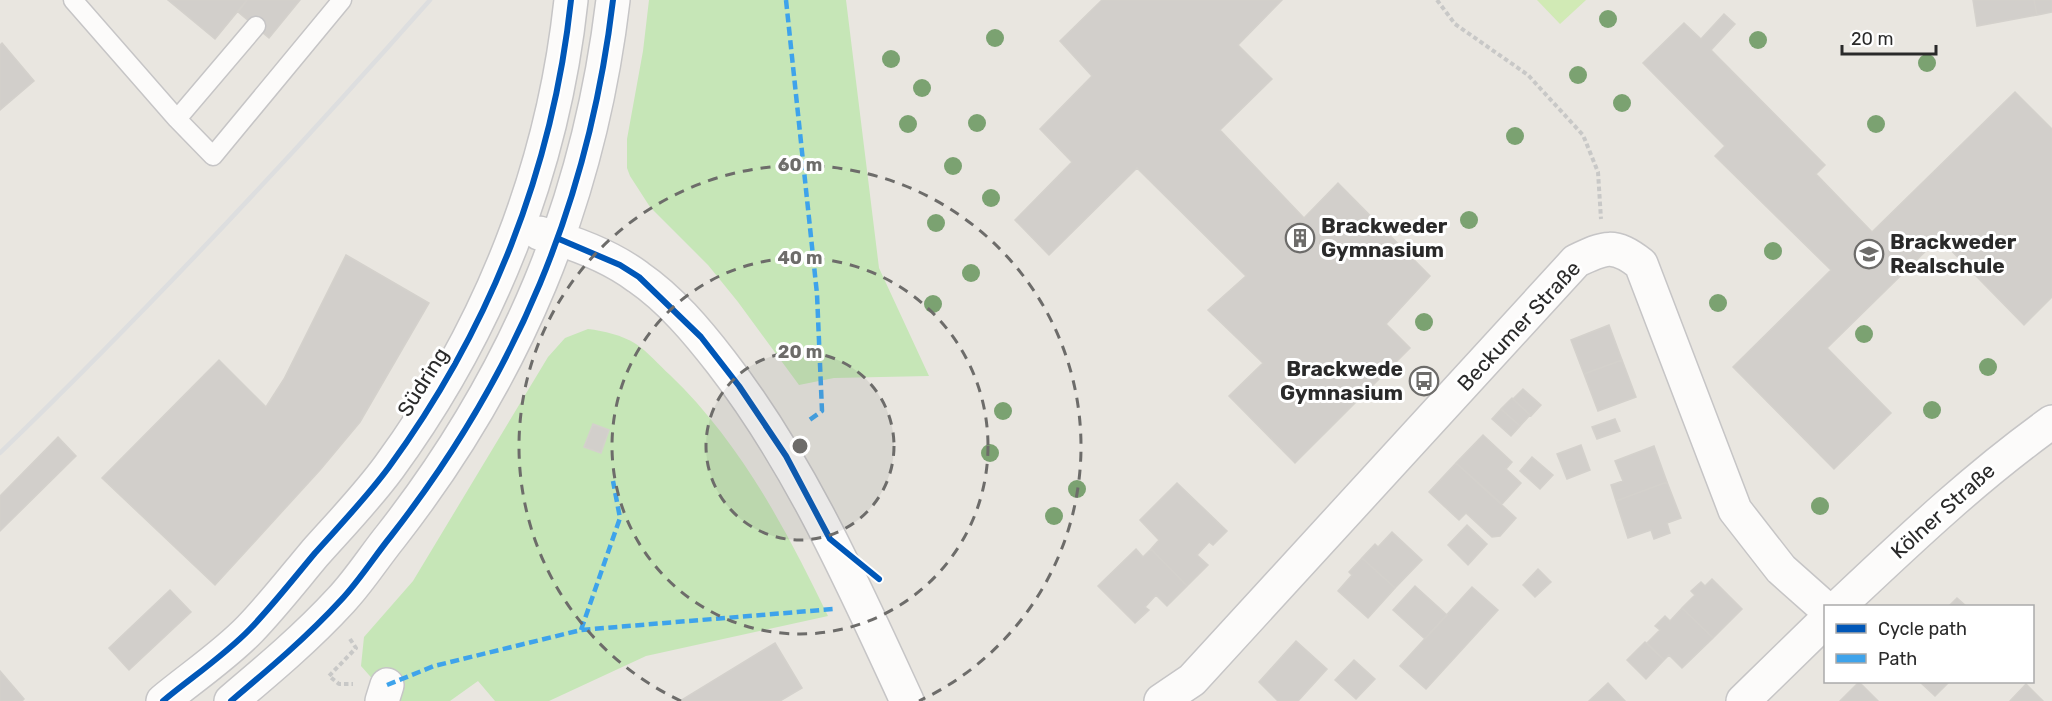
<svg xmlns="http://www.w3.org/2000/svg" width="2052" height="701" font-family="Rubik,sans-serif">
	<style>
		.green { fill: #c6e6b7 }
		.pitch { fill: #d1eab5 }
		.building { fill: #d2cfcb; stroke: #d4d1cc; stroke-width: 1.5 }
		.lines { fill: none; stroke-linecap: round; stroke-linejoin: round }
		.lane-casing { stroke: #c6c5c6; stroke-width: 21 }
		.street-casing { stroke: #c6c5c6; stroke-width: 36 }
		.secondary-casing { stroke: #c6c5c6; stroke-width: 36 }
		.path { stroke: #c8c8c7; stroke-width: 4; stroke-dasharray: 4.5 3; stroke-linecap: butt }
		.lane { stroke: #fcfbfa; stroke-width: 18 }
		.street { stroke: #fcfbfa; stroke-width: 33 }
		.secondary { stroke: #fcfbfa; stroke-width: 33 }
		.rail { stroke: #dddedf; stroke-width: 4.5 }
		.quiet { stroke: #3ea3eb; stroke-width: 4.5; stroke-dasharray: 9 4.5; stroke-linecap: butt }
		.cycleway-casing { stroke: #fff; stroke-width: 10 }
		.cycleway { stroke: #0057b8; stroke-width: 6 }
		.tree { fill: #7ba271 }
		.ring { fill: none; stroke: #6d6c6a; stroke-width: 3; stroke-dasharray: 10 8 }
		.labels { text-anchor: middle; stroke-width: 6; stroke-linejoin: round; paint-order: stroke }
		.poi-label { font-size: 21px; font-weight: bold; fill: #2a2a2a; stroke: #fff; text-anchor: start }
		.street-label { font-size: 21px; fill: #2a2a2a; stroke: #fff }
		.centre { fill: #6d6c6a; stroke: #fff; stroke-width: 3 }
		.ring-label { font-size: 18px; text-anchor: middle; font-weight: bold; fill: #6d6c6a; stroke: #fff; stroke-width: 6; stroke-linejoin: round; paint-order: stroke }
	</style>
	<rect width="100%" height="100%" fill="#e9e6e0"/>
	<path class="green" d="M649,0H846L879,268L929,376L834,378L799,385L738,302L708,265L650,207L630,176L627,168V139L643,51Z
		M588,329C604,331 622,335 636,344C648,352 659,365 670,375C740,442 786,529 828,616L646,656L549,701H495L478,681L450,701H392L361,666L364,637L413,581L548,357L565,338Z"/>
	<path class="pitch" d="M1537,0H1586L1560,24Z"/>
	<path class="building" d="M168,0H247L215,39Z
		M247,0H300L269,38L238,12Z
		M1102,0H1282L1238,45L1272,79L1220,130L1304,218L1338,183L1430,276L1386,324L1410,348L1295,463L1229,396L1263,363L1208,310L1246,276L1137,168L1049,255L1015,220L1072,162L1040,129L1092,76L1060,41Z
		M1973,0H2034L2037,15L1977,26Z
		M2034,0H2052V12L2037,15Z
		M1724,14L1735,24L1711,50L1825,165L1816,174L1872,232L2015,92L2052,129V297L2024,325L1939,238L1827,348L1891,413L1834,469L1733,367L1831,270L1715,156L1725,146L1643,63L1684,23L1701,39Z
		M2,43L34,81L0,110V45Z
		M346,255L429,303L360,422L320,470L215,585L102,478L219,360L266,407L284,379Z
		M1609,325L1622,360L1584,374L1571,340Z
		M1622,360L1636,397L1598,411L1584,374Z
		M1523,389L1541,405L1531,416L1513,399Z
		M1512,398L1530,415L1520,426L1501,409Z
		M1501,409L1520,426L1511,436L1492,419Z
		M1615,419L1620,431L1597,439L1592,427Z
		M593,424L609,430L601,453L584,447Z
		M1483,435L1512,462L1506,469L1521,483L1502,504L1456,463Z
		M58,437L76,456L0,531V496Z
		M1581,445L1590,470L1567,479L1557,454Z
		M1654,446L1667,482L1616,501L1611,485L1623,481L1615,461Z
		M1532,457L1553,475L1540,489L1520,471Z
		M1456,463L1516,518L1500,536L1492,537L1466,513L1459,520L1429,492Z
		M1667,482L1681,518L1667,523L1670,533L1654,539L1651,530L1628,538L1616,501Z
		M1177,483L1227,531L1213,545L1209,542L1197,555L1208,565L1187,586L1151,549L1159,540L1140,520Z
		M1467,525L1487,544L1468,565L1448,545Z
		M1392,532L1422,560L1395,588L1362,558L1375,544L1378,547Z
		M1136,549L1143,557L1151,549L1187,586L1167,606L1156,595L1145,607L1149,610L1135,623L1098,586Z
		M1362,558L1395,588L1368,618L1338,591L1352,575L1349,572Z
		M1538,569L1551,582L1535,597L1523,585Z
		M1712,579L1742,609L1713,638L1682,608L1695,595L1691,591L1701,582L1705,586Z
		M1415,586L1447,615L1425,639L1393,610Z
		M1472,587L1498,610L1426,689L1400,666Z
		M170,590L191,612L129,670L109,648Z
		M1957,598L1966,606H1949Z
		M1682,608L1713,638L1682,668L1669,655L1664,660L1647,643L1660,630L1655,626L1665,616L1670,621Z
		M1296,641L1327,669L1298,701H1278L1259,682Z
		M1645,642L1664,660L1646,679L1627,660Z
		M775,643L802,688L780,701H680Z
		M1354,660L1375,679L1356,699L1335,680Z
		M0,671L24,699L22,701H0Z
		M1859,682L1878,701H1840Z
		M1920,682H1949L1935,696Z
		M1608,683L1625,701H1589Z
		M2026,684L2043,701H2010Z"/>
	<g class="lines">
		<g class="lane-casing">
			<path id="lane" d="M73,0L177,119L256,26
				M177,119L213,156L342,0"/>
		</g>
		<g class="street-casing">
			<path id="street" d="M1839,606C1908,541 1975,477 2052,422
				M382,701L387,685
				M1161,701L1192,680L1576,261C1605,247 1614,243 1641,264L1735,510L1781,569L1826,609
				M1743,701L1826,620"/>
		</g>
		<g class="secondary-casing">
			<path id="secondary" d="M539,233C572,242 610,256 638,277C670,299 697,331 721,362C800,464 853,584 907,701
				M163,701C192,677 225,655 250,629C273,605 294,578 315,553C340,525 367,497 389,467C490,329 553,169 571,0
				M231,701C269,669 307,637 341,600C359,581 374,557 391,536C516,376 589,202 613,0"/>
		</g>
		<path class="path" d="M1437,0L1455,24L1528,75L1583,135L1598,172L1601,219
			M350,639L356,648L329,676L339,684H353"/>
		<use href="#lane" class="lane"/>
		<use href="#street" class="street"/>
		<use href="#secondary" class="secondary"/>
		<path class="rail" d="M0,453C150,308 292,156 430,0"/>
		<path class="quiet" d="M786,0L817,294L822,411L808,421
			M581,630L620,518L613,481
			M387,685L434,666L581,630L833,609"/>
		<g class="cycleway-casing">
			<path id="cycleway" d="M559,239L620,265L639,277L701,337L739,386L786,456L830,539L879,579
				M163,701C192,677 225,655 250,629C273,605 294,578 315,553C340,525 367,497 389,467C490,329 553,169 571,0
				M231,701C269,669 307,637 341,600C359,581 374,557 391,536C516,376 589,202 613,0"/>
		</g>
		<use href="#cycleway" class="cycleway"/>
	</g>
	<g class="tree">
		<circle cx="1608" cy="19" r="9"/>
		<circle cx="995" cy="38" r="9"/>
		<circle cx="1758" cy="40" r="9"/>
		<circle cx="891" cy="59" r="9"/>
		<circle cx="1927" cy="63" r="9"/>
		<circle cx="1578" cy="75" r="9"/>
		<circle cx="922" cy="88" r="9"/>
		<circle cx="1622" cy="103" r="9"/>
		<circle cx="977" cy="123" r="9"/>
		<circle cx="908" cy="124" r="9"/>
		<circle cx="1876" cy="124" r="9"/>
		<circle cx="1515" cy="136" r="9"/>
		<circle cx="953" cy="166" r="9"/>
		<circle cx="991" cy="198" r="9"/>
		<circle cx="1469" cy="220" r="9"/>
		<circle cx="936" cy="223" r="9"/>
		<circle cx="1773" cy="251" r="9"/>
		<circle cx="971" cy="273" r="9"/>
		<circle cx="1718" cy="303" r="9"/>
		<circle cx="933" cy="304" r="9"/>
		<circle cx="1424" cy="322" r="9"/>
		<circle cx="1864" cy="334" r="9"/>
		<circle cx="1988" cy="367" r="9"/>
		<circle cx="1932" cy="410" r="9"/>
		<circle cx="1003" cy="411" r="9"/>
		<circle cx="990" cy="453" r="9"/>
		<circle cx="1077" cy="489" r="9"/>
		<circle cx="1820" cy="506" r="9"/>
		<circle cx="1054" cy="516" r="9"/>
	</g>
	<circle cx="800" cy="446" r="94" fill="#6d6c6a" fill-opacity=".12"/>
	<g class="ring">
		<circle cx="800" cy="446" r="94"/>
		<circle cx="800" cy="446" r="188"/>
		<path d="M681 701A281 281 0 1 1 919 701"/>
	</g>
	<defs>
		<g id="building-ring" transform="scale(1.5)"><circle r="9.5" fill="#fff" stroke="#6d6c6a" stroke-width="1.5"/><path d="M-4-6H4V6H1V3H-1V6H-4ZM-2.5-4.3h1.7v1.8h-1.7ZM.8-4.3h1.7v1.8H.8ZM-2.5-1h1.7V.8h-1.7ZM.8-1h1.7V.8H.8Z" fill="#6d6c6a"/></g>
		<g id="school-ring" transform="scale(1.5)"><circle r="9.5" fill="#fff" stroke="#6d6c6a" stroke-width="1.5"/><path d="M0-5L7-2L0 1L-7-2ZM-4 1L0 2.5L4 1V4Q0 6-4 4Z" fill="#6d6c6a"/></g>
		<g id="bus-ring" transform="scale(1.5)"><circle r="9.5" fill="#fff" stroke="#6d6c6a" stroke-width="1.5"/><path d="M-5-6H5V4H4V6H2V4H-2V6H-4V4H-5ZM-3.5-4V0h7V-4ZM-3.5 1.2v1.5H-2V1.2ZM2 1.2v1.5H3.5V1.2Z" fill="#6d6c6a"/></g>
	</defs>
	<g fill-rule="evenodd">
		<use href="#building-ring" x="1300" y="238"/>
		<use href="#school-ring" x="1869" y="254"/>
		<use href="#bus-ring" x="1424" y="381"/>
	</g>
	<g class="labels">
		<g class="poi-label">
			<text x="1321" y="233">Brackweder<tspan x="1321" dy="24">Gymnasium</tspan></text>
			<text x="1890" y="249">Brackweder<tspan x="1890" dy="24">Realschule</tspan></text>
			<text x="1403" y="376" text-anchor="end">Brackwede<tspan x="1403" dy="24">Gymnasium</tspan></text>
		</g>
		<g class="street-label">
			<text transform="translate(1519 326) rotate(-47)" y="7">Beckumer Straße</text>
			<text transform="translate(423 382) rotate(-58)" y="7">Südring</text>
			<text transform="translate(1943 511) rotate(-42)" y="7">Kölner Straße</text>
		</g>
	</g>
	<circle cx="800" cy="446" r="9" class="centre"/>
	<g class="ring-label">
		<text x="800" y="171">60 m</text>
		<text x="800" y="264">40 m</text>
		<text x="800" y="358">20 m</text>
	</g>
	<rect x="1824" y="605" width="210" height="78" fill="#ffffff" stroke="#aaaaaa" stroke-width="1.5"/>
	<rect x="1836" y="624" width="30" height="9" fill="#0057b8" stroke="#aaaaaa" stroke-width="1.5"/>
	<text x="1878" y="635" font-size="18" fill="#2a2a2a">Cycle path</text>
	<rect x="1836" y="654" width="30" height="9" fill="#3ea3eb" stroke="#aaaaaa" stroke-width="1.5"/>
	<text x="1878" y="665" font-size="18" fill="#2a2a2a">Path</text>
	<path d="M1842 45v9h94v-9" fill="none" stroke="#2a2a2a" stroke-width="3"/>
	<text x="1851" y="45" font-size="18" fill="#2a2a2a" stroke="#ffffff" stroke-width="4.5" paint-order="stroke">20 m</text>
</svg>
